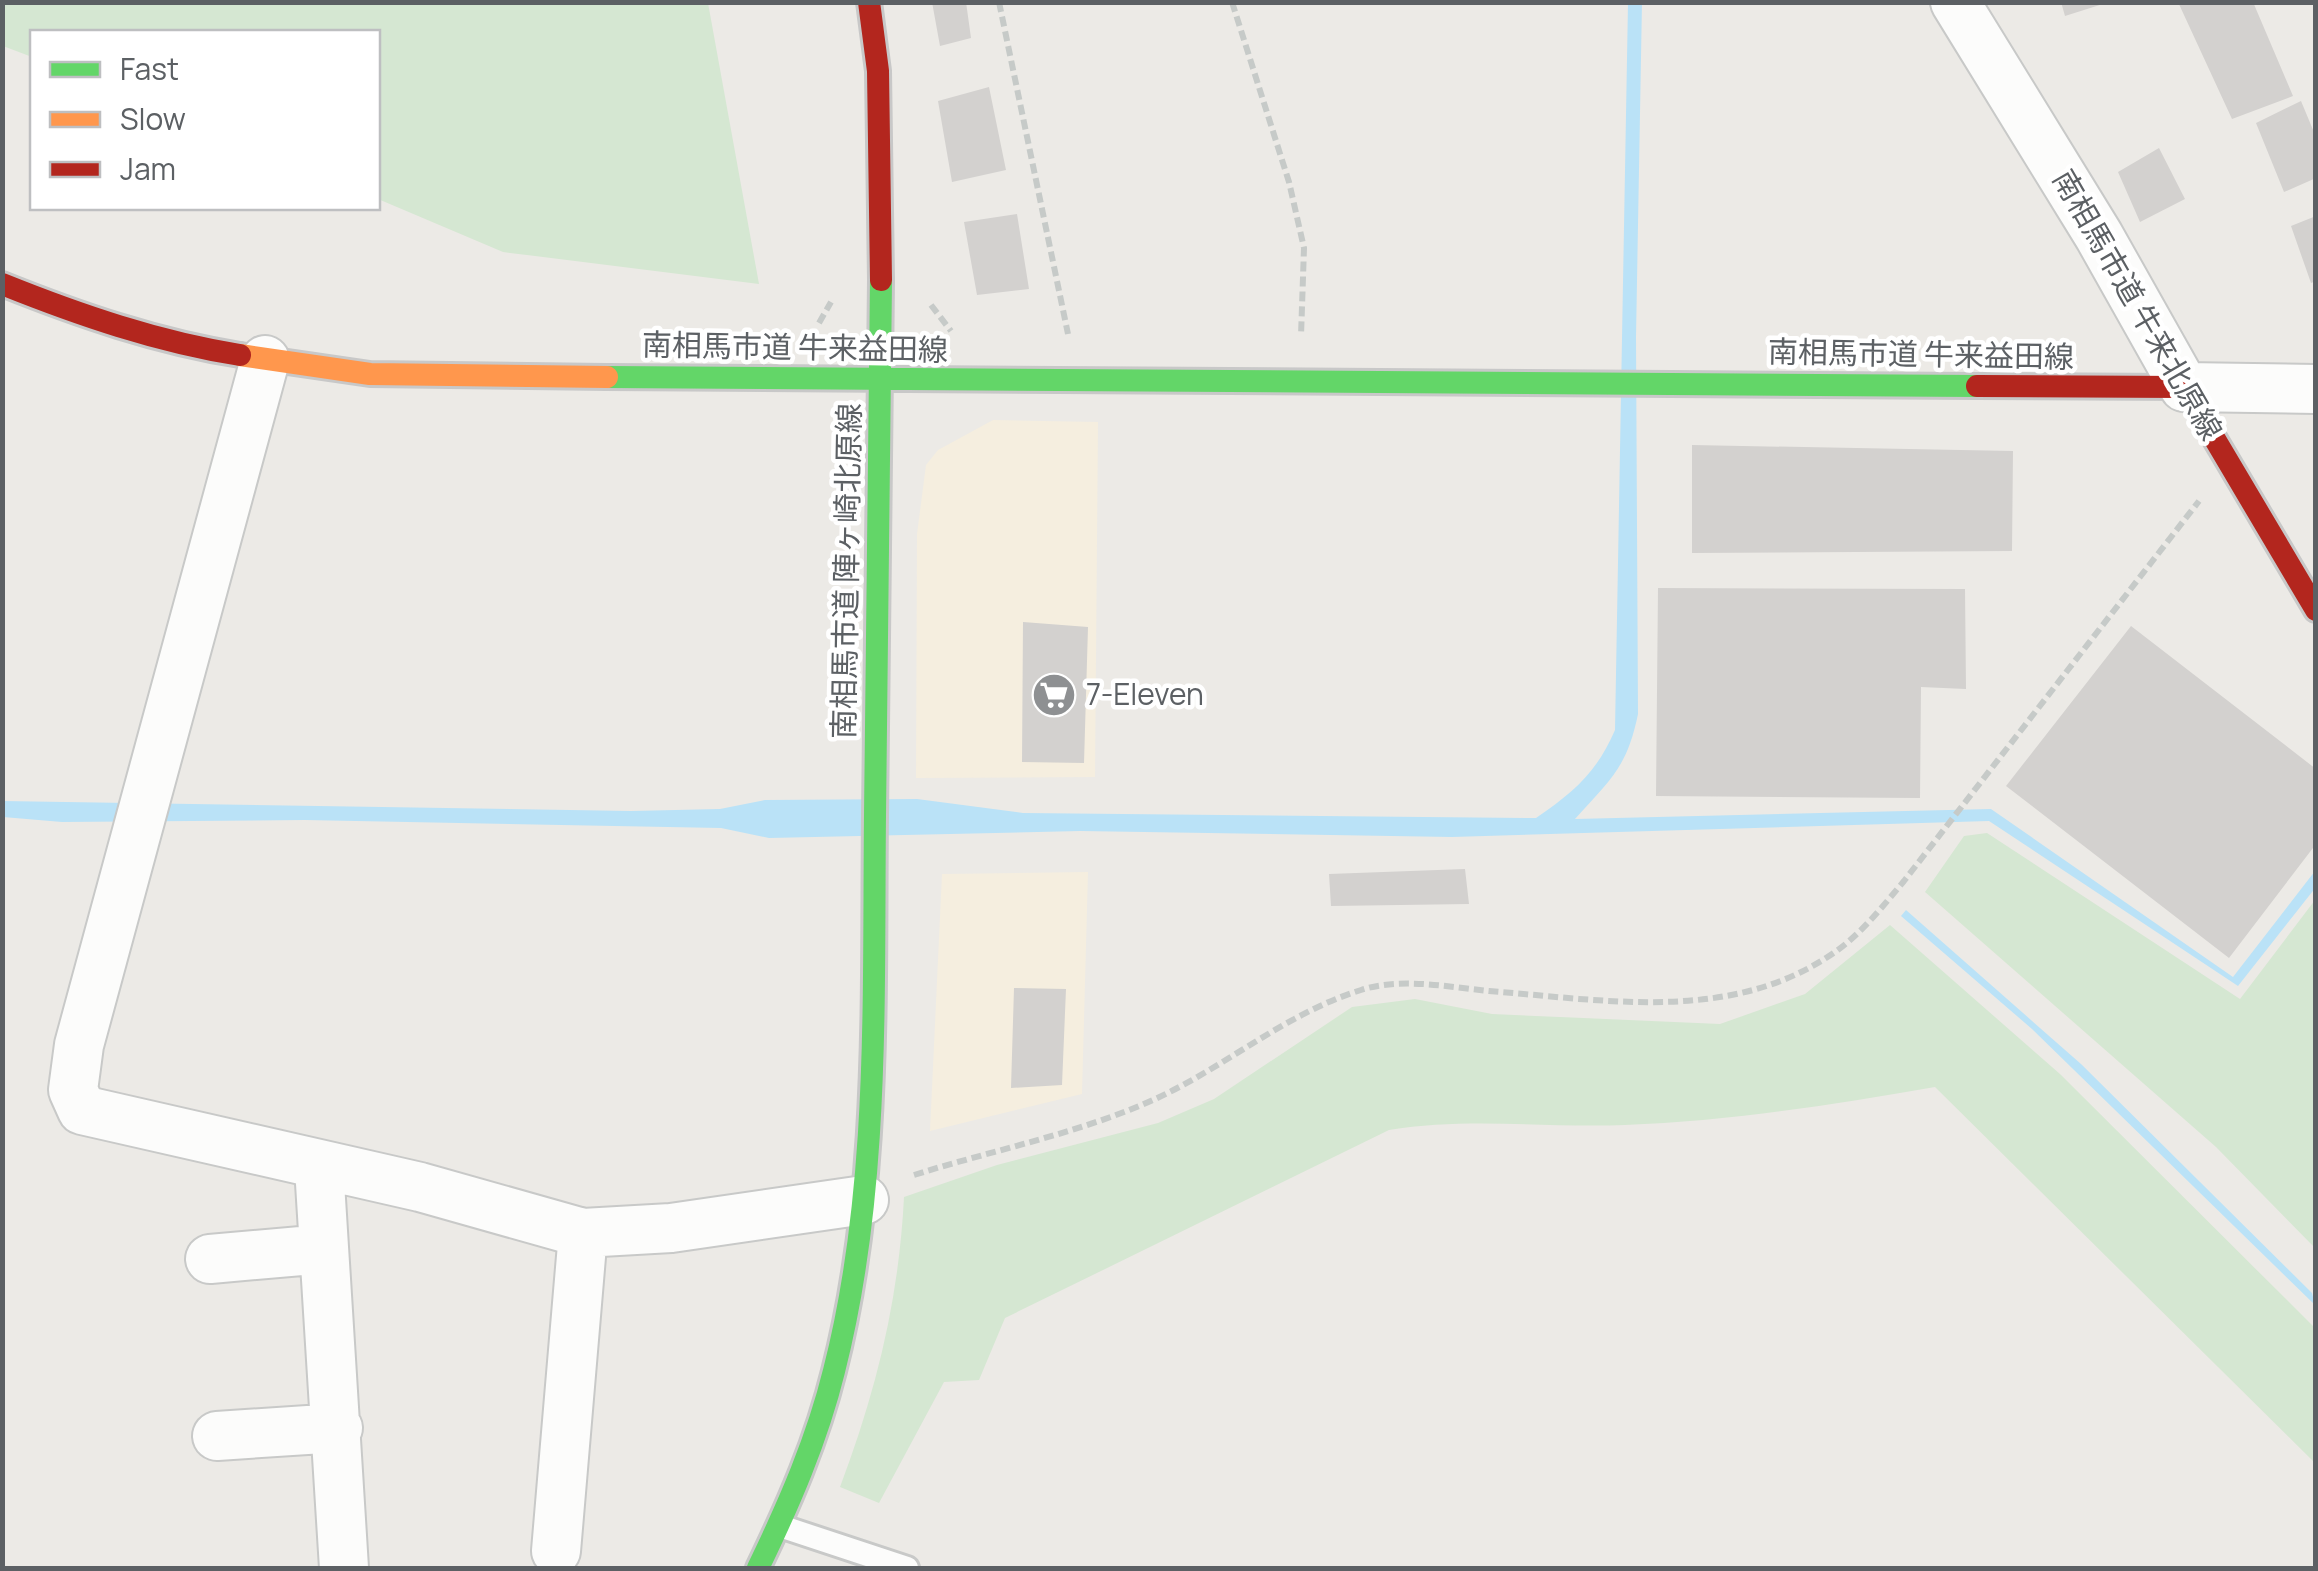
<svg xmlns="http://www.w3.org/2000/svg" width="2318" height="1571" font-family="Manrope,'Noto Sans JP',sans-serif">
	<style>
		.commercial { fill: #f5eedf }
		.green { fill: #d5e7d2 }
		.water { fill: #bae2f7 }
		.building { fill: #d3d1cf }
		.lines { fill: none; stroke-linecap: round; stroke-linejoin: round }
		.lane-casing { stroke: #c8c9c8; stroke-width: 28 }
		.street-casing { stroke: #c8c9c8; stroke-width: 52 }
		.fast-casing { stroke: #c8c8c8; stroke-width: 28 }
		.slow-casing { stroke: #c8c8c8; stroke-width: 28 }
		.jam-casing { stroke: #c8c8c8; stroke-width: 28 }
		.path { stroke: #c6cac8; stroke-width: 6; stroke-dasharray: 10 5; stroke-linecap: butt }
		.lane { stroke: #fcfcfb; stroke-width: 22 }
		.street { stroke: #fcfcfb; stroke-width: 48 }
		.fast { stroke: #63d668; stroke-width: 22 }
		.slow { stroke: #ff974d; stroke-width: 22 }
		.jam { stroke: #b3261e; stroke-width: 22 }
		.labels { text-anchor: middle; stroke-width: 9; stroke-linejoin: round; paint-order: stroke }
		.street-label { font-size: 30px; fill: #5c6064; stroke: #fff }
		.poi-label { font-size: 30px; fill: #5c6064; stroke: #fff; text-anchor: start }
	</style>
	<rect width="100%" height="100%" fill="#eceae6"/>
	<path class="commercial" d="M993,420L1098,422L1095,777L916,778L917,534L926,465L938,450Z
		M1088,872L1082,1094L930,1131L942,874Z"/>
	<path class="green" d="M3,2L708,3L759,284L503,252L378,199V32H32V57L3,46Z
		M1987,833L2240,999L2315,900V1248L2216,1147L1925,892L1964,836Z
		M1890,925L2060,1074L2315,1328V1463L1935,1087C1831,1105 1730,1121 1625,1125C1545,1128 1468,1117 1389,1130L1005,1318L979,1380L944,1382L879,1503L840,1487C876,1392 899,1299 904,1197L997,1165L1158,1123L1214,1099L1352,1007L1415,999L1492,1014L1720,1024L1805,994Z"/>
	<path class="water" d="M1642,2L1636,337L1638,714C1627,768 1610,780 1575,819L1991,809L2233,977L2315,871L2316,887L2238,986L1989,821L1452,837L1080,831L769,838L721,828L305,820L62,822L3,817L2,801L631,811L720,809L765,800L917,799L1023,813L1536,818C1574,792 1597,772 1615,730L1628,3Z
		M1906,910L2081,1064L2312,1293L2315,1305L2032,1029L1901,916Z"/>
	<path class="building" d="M932,2H966L971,38L940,46Z
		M2061,2H2106V3L2065,16Z
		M2178,2H2253L2293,96L2232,119Z
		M989,87L1006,170L952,182L938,101Z
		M2301,101L2316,137V178L2284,192L2256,123Z
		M2159,148L2185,199L2140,222L2118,172Z
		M1017,214L1029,289L977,295L964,222Z
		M2316,216V281L2311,283L2291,226Z
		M1692,445L2013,451L2012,551L1692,553Z
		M1658,588L1965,589L1966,689L1921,687L1920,798L1656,796Z
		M1023,622L1088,627L1084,763L1022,762Z
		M2131,626L2316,769V844L2229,958L2006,786Z
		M1465,869L1469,904L1331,906L1329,874Z
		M1014,988L1066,989L1062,1085L1011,1088Z"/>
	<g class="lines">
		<g class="lane-casing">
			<path id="lane" d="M780,1526L907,1568"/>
		</g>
		<g class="street-casing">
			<path id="street" d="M1955,2L2099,236L2184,387L2316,389
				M265,360L79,1045L73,1090L82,1110L420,1187L583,1233L671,1228L864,1200
				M319,1167L344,1568
				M210,1259L324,1249
				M217,1436L338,1428
				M556,1551L583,1233"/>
		</g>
		<g class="fast-casing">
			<path id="fast" d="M607,377L1977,386
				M758,1568C789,1504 817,1440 834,1371C880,1191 873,1001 875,816C877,637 879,459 881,280"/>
		</g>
		<g class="slow-casing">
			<path id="slow" d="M240,355L370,374L607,377"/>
		</g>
		<g class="jam-casing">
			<path id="jam" d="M869,2L878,71L881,280
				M2,284C79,315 158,342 240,355
				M1977,386L2184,387L2316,610"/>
		</g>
		<path class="path" d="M999,2L1068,334
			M1232,2L1289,182L1304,248L1301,336
			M931,305L951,331
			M819,323L831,302
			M914,1175C993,1150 1077,1134 1153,1100C1224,1068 1286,1013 1361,990C1401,977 1448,987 1489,991C1606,1000 1732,1024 1835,952C1862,933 1883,906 1904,881L2199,501"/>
		<use href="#lane" class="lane"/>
		<use href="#street" class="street"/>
		<use href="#fast" class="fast"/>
		<use href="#slow" class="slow"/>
		<use href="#jam" class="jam"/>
	</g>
	<defs>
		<g id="supermarket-disc" transform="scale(2.25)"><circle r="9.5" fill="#8e9092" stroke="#fff"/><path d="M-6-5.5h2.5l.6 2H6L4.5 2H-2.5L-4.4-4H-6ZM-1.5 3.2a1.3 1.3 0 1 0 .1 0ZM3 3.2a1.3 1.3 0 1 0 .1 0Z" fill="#fff"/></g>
	</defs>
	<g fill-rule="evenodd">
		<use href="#supermarket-disc" x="1054" y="695"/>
	</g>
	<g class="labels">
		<g class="street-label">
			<text transform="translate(2137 305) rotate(60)" y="10">南相馬市道 牛来北原線</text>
			<text transform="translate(795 348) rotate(1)" y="10">南相馬市道 牛来益田線</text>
			<text transform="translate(1921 355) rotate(1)" y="10">南相馬市道 牛来益田線</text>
			<text transform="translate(847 571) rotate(-89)" y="10">南相馬市道 陣ヶ崎北原線</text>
		</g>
		<g class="poi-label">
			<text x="1086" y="705">7-Eleven</text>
		</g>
	</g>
	<rect width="2318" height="1571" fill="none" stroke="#5c6064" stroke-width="10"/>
	<rect x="30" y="30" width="350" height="180" fill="#ffffff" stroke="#bebfc1" stroke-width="2.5"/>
	<rect x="50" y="62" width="50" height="15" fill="#63d668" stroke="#bebfc1" stroke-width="2.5"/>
	<text x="120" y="80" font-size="30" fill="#5c6064">Fast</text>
	<rect x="50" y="112" width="50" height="15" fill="#ff974d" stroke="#bebfc1" stroke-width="2.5"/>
	<text x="120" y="130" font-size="30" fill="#5c6064">Slow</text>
	<rect x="50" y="162" width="50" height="15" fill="#b3261e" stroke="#bebfc1" stroke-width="2.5"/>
	<text x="120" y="180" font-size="30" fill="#5c6064">Jam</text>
</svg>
